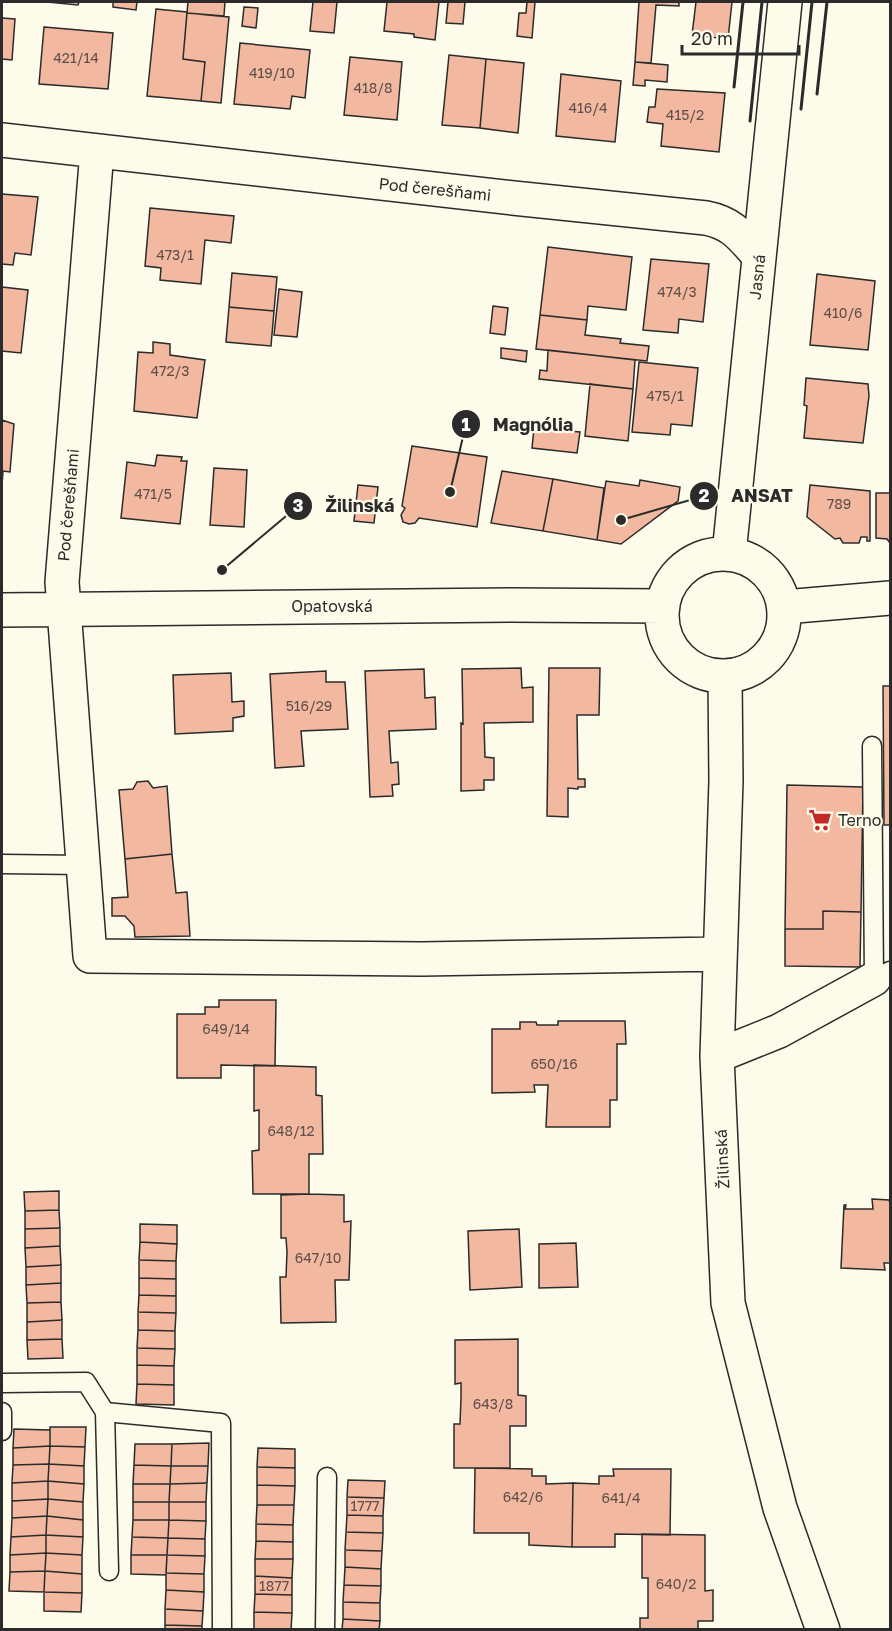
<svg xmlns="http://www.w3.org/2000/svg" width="892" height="1631" font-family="'Golos Text',sans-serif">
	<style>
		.building { fill: #f2b8a0; stroke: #2b2b2b; stroke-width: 1.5 }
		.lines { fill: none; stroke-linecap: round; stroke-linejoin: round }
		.lane-casing { stroke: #2b2b2b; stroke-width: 21 }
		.street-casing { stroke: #2b2b2b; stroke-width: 36 }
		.lane { stroke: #fdfbea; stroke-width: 18 }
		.street { stroke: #fdfbea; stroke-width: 33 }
		.wall { stroke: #2b2b2b; stroke-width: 3 }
		.labels { text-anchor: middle; stroke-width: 4.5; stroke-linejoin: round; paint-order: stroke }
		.number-label { font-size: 14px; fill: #5d4e48 }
		.street-label { font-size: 16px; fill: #2b2b2b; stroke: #fdfbea }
		.poi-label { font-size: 16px; fill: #2b2b2b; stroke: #fdfbea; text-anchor: start }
		.leader { fill: none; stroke: #2b2b2b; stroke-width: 2 }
		.callout-dot { fill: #2b2b2b; stroke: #fdfbea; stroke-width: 2 }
		.mark-label { font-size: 18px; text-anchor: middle; font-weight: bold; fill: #fff }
		.callout-label { font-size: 18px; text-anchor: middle; font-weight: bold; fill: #2b2b2b; stroke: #fdfbea; stroke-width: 4.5; stroke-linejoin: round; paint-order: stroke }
	</style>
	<rect width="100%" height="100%" fill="#fdfbea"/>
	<path class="building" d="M47,2H79L78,5Z
		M113,2H137L136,10L113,7Z
		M188,2H225L224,16L187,13Z
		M313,2H337L334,33L310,31Z
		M387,2H439L435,40L414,37V34L384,31Z
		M448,2H465L463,24L446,23Z
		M527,2H535L532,38L517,36L519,13H526Z
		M639,2H679V6L656,5L651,63L635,62Z
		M696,2H732L728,39L692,35Z
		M244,7L258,8L256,28L242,26Z
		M156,9L187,12L183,59L205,62L201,101L147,96Z
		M187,13L229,17L221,103L201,101L205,62L183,59Z
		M2,18L15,19L12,60L2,59Z
		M44,27L113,33L108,89L39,84Z
		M240,43L310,50L305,98L292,96L290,109L234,104Z
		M449,55L486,59L480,128L442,125Z
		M350,57L402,62L397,120L344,115Z
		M486,59L524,63L518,133L480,128Z
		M635,62L668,65L667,82L645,80V86L633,85Z
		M561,74L621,81L615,142L556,136Z
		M657,89L725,93L719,152L661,146L663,124L647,122L649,107H655Z
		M2,194L38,197L31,255L15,253L13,265L2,264Z
		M150,208L234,216L231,243L205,240L201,284L160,280L161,268L145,266Z
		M548,247L632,257L626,310L588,306L587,320L540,315Z
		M651,259L709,264L703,322L679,319L678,333L643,330Z
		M232,273L277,277L274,311L229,307Z
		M817,274L875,281L868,350L810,345Z
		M2,287L28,290L21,353L2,351Z
		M279,289L302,292L297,337L274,335Z
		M493,306L508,308L505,335L490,333Z
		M229,307L274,311L271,346L226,342Z
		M540,315L587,320L585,335L621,339L620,343L649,346L647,361L536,349Z
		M153,342L170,344V355L205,360L197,418L134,411L138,352L153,353Z
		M501,348L527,351L526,362L501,358Z
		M548,350L635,360L633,389L539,379L540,370L547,371Z
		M639,362L698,368L692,426L671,424L670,435L632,432Z
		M806,378L868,384L869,396L863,443L804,438L807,406L804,405Z
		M590,384L633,389L628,441L585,436Z
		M2,420L14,424L10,472L3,471L2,485Z
		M534,428L580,432L577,453L532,448Z
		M412,446L487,457L477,527L419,518L415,523L409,524L403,522L401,515L405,508L402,506Z
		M157,455L182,457L181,461H187L180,524L121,518L127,462L155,466Z
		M214,468L247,470L244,527L210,525Z
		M502,471L553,479L543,531L491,523Z
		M553,479L604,488L597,540L543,531Z
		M640,480L680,487L678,501L621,544L597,540L606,481L639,486Z
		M358,485L378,487L374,523L354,521Z
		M810,485L870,491V541H867V537H861L859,543H843L840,538L835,539L807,517Z
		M876,493H890V543L887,539L876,538Z
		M521,668L522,688L533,687V722L484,723L485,757L494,758V780H484V790L461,791V723L463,724L462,669Z
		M549,668H600L599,715H577L578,779H585V787H578V789L568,788V817L547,816Z
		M424,669L425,698L435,697L436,729L389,731L391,763L398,762L399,784L392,785L393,796L370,797L365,671Z
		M326,671V682H345L348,729L301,731L304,766L275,768L270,674Z
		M231,673L232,702L244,701V716L233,718V731L175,734L173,675Z
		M883,686H890V825H884Z
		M148,781L153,788L167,786L172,854L125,859L119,790L133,789L137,782Z
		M787,785L863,787L861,912L823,911V929H785Z
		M172,854L176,893L187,892L190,936L135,937L134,926L125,916H112V898L128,897L125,859Z
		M823,911L861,912L860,967L785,966V929H823Z
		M219,1000H276L275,1066L221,1065V1078H177V1014H205V1007H219Z
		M558,1021H625L626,1044H617V1100H610V1127H546L548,1085H534L535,1092L492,1093V1029H520V1022H536L537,1025H558Z
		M254,1065L316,1067V1095L322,1096L323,1154H309V1194H253L252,1151L259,1150V1110L254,1111Z
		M59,1191V1210L25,1211L24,1192Z
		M309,1194L344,1195V1222L351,1221L349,1280H335L336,1322L281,1323L280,1277H286L287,1252L286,1238H281V1195Z
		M872,1199L889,1200L890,1203V1263H884L885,1270L841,1268L844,1205H846L845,1209H873Z
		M59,1210L60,1228L25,1229V1211Z
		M140,1224L177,1225V1244L140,1242Z
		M60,1228V1246L25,1248V1229Z
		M519,1229L522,1287L470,1290L468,1231Z
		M140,1242L177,1244L176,1261L139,1260Z
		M576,1243L578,1287L539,1288V1244Z
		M60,1246L61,1265L26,1267L25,1248Z
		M139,1260L176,1261V1279L139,1278Z
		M61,1265V1283L26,1285V1267Z
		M139,1278L176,1279V1296L139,1295Z
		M61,1283V1302L27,1303L26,1285Z
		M139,1295L176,1296V1313L138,1312Z
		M61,1302L62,1320L27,1322V1303Z
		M138,1312L176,1313L175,1331L138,1330Z
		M62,1320V1339L27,1340V1322Z
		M138,1330L175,1331V1349L137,1348Z
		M62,1339L63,1358L28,1359L27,1340Z
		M518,1339V1395L526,1396V1426H510V1468H454V1424H460L461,1398V1383L455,1384V1340Z
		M137,1348L175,1349L174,1366L137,1365Z
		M137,1365L174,1366V1385L137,1384Z
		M137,1384L174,1385V1405L136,1404Z
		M50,1427H86L85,1447L50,1446Z
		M14,1429L50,1430V1446L13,1448Z
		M209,1443L208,1466H171L172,1444Z
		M135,1444H172L171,1466L134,1465Z
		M50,1446L85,1447L84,1466L49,1464Z
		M50,1446L49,1464L13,1465V1448Z
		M258,1448L295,1449V1468L257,1467Z
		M49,1464L84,1466V1484L48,1481Z
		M49,1464L48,1481L12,1483L13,1465Z
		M134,1465L171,1466L170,1484H133Z
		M171,1466H208L207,1483L170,1484Z
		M257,1467L295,1468V1486L257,1485Z
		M475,1468L532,1469V1476H546V1484L573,1483L572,1547L529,1545V1533H474Z
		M613,1469H671L670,1535L615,1534V1547H572L573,1483L599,1484V1476H614Z
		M348,1480L385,1481L384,1498L347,1497Z
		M48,1481L84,1484L83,1502L48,1499Z
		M48,1481V1499L12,1501V1483Z
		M207,1483L206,1502H169L170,1484Z
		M133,1484H170L169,1502H133Z
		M257,1485L295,1486L294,1505H257Z
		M347,1497L384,1498L383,1516L347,1515Z
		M48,1499L83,1502V1520L47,1516Z
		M48,1499L47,1516L12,1518V1501Z
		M133,1502H169V1520H133Z
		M169,1502H206V1521L169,1520Z
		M257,1505H294L293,1525L256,1524Z
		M347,1515L383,1516V1533L346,1532Z
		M47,1516L46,1535L11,1537L12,1518Z
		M47,1516L83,1520V1537L46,1535Z
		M133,1520H169L168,1538L132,1537Z
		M169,1520L206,1521L205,1539L168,1538Z
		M256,1524L293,1525V1542L256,1541Z
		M346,1532L383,1533L382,1551L345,1550Z
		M642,1534L705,1535V1591L713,1590V1621H698V1630H640V1618H648V1578H642Z
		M46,1535L83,1537L82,1555L46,1553Z
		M46,1535V1553L10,1555L11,1537Z
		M132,1537L168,1538L167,1555H131Z
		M168,1538L205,1539V1556L167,1555Z
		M256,1541L293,1542V1559H255Z
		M345,1550L382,1551L381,1569L345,1567Z
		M46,1553L82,1555V1574L45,1571Z
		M46,1553L45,1571L10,1572V1555Z
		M131,1555H167L166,1575L131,1574Z
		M167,1555L205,1556L204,1574L166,1573Z
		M255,1559H293L292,1578L255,1576Z
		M345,1567L381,1569V1586L344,1585Z
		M45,1571L44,1592L9,1591L10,1572Z
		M45,1571L82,1574V1593L44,1592Z
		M166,1573L204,1574V1592L166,1590Z
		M255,1576L292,1578V1595L255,1594Z
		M344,1585L381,1586L380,1603L343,1602Z
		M166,1590L204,1592L203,1611L165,1609Z
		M44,1592L82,1593L81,1612L44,1611Z
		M255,1594L292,1595V1613L254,1612Z
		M343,1602L380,1603V1621L343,1619Z
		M165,1609L203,1611L202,1626L165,1625Z
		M254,1612L292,1613L291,1630L254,1629Z
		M343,1619L380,1621L379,1630H342Z
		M165,1625L202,1626V1630H165Z"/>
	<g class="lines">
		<g class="lane-casing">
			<path id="lane" d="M872,746L874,979L890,971
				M2,864L83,865
				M2,1383L86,1382L105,1412L109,1571
				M2,1412V1431
				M105,1412L221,1423L222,1630
				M325,1630L327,1477"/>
		</g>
		<g class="street-casing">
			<path id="street" d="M2,140L513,198L706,218C732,223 741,236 759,256
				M97,151L62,582L90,956L422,959L719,954
				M729,554L785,2
				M662 615a61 61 0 1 1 122 0a61 61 0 1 1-122 0Z
				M784,607L890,598
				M2,610L510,605L663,606
				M725,676L726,781L717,1056L728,1303L780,1508L823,1630
				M717,1056L779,1031L874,979"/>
		</g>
		<use href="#lane" class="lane"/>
		<use href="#street" class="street"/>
		<path class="wall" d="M734,87L743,2
			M817,94L827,2
			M801,109L812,2
			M750,121L762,2"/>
	</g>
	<defs>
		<g id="supermarket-bare" transform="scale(1.8)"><path d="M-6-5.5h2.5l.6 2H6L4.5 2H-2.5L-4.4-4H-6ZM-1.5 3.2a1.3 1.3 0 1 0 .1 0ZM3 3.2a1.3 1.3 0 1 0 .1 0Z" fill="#c62828" stroke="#fdfbea" stroke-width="2.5" paint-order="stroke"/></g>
	</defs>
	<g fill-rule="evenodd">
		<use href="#supermarket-bare" x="820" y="820"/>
	</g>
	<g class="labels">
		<g class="number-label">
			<text x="76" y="63">421/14</text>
			<text x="272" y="78">419/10</text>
			<text x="373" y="93">418/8</text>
			<text x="588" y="113">416/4</text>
			<text x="685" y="120">415/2</text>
			<text x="175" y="260">473/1</text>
			<text x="677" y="297">474/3</text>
			<text x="843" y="318">410/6</text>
			<text x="170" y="376">472/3</text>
			<text x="665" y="401">475/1</text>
			<text x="153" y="499">471/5</text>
			<text x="839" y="509">789</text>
			<text x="309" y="711">516/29</text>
			<text x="226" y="1034">649/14</text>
			<text x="554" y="1069">650/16</text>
			<text x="291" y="1136">648/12</text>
			<text x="318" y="1263">647/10</text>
			<text x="493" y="1409">643/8</text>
			<text x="523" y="1502">642/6</text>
			<text x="621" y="1503">641/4</text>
			<text x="365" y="1511">1777</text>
			<text x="676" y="1589">640/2</text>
			<text x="274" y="1591">1877</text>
		</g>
		<g class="street-label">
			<text transform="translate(435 189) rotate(6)" y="6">Pod čerešňami</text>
			<text transform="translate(757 277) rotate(-84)" y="6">Jasná</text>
			<text transform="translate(68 505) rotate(-85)" y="6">Pod čerešňami</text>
			<text x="332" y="612">Opatovská</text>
			<text transform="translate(722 1159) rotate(-93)" y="6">Žilinská</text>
		</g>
		<g class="poi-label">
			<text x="838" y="826">Terno</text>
		</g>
	</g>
	<path class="leader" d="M450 492L466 424M621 520L704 496M222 570L298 506"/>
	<g class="callout-dot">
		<circle cx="450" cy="492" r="6"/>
		<circle cx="621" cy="520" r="6"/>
		<circle cx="222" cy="570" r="6"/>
		<circle cx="466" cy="424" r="15"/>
		<circle cx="704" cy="496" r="15"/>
		<circle cx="298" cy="506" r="15"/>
	</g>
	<g class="mark-label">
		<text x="466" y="431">1</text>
		<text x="704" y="502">2</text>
		<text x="298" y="512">3</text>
	</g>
	<g class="callout-label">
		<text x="533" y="431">Magnólia</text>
		<text x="762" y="502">ANSAT</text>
		<text x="360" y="512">Žilinská</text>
	</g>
	<rect width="892" height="1631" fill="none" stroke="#2b2b2b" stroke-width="6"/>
	<path d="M682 45v9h117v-9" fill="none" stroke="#2b2b2b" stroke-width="3"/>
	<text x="691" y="45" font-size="18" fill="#2b2b2b" stroke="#fdfbea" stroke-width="4.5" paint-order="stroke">20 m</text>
</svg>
